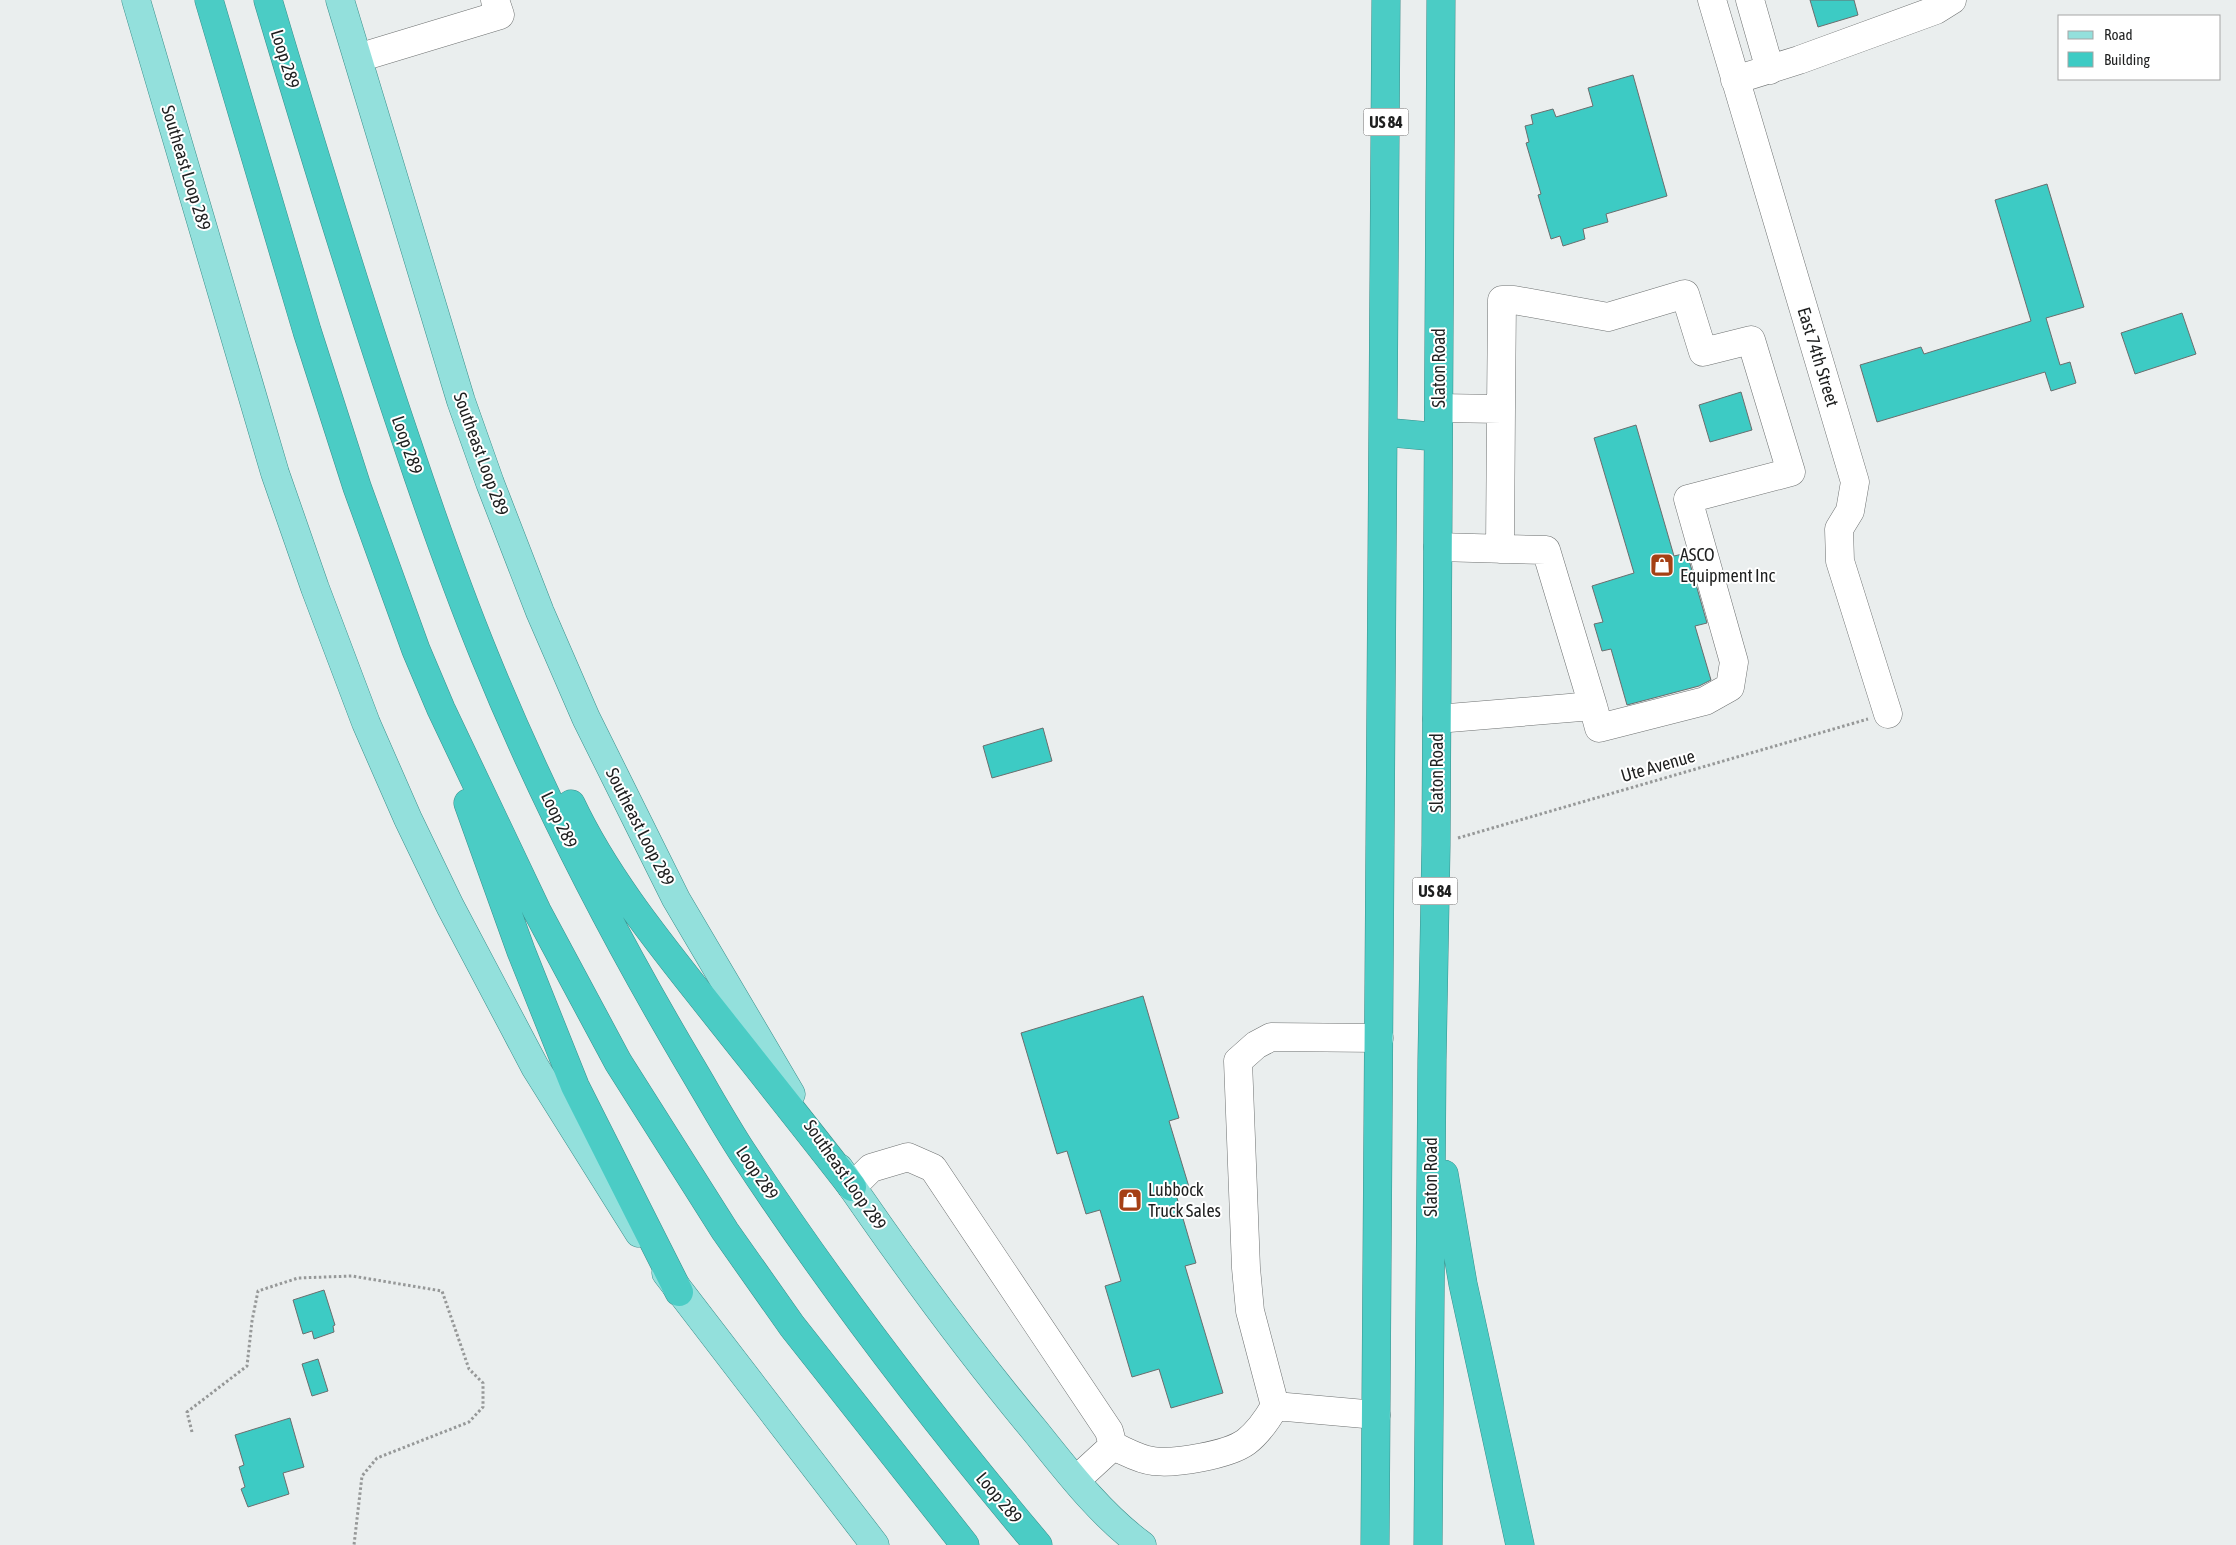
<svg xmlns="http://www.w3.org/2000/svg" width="2236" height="1545" font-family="'Asap Condensed',sans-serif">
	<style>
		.building { fill: #3dcbc4; stroke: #6a6e6e }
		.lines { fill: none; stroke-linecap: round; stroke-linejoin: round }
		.minor-casing { stroke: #6e7171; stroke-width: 29 }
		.major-casing { stroke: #3b8f8b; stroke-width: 29 }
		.highway-casing { stroke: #3b8f8b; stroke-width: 29 }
		.path { stroke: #969898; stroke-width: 3; stroke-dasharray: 2.5 2.5; stroke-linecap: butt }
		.minor { stroke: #fff; stroke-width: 28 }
		.major { stroke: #93e0dc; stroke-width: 28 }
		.highway { stroke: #4bccc5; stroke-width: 28 }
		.labels { text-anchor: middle; stroke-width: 4; stroke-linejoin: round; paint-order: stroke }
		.shield { fill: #fff; stroke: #626262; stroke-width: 1 }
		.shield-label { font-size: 16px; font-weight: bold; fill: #1e1f1f }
		.street-label { font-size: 18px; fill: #1e1f1f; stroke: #fff }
		.poi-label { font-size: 18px; fill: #1e1f1f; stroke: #fff; text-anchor: start }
	</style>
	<rect width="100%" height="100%" fill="#eaeeee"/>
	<path class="building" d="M1810,0H1854L1858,15L1818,27Z
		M1633,75L1667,196L1606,214L1608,222L1583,229L1585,239L1563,246L1560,236L1551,239L1538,195L1541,194L1526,143L1529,142L1525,126L1533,124L1531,115L1553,109L1556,117L1593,106L1588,88Z
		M2047,184L2084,307L2046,318L2060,365L2070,362L2076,383L2051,391L2045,372L1877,422L1860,365L1921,347L1924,354L2031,321L1995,200Z
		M2182,313L2196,354L2135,374L2121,333Z
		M1741,392L1752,430L1710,442L1699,405Z
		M1636,425L1674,556L1687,553L1707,623L1695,626L1711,680L1699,686L1627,705L1611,649L1602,651L1594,624L1603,622L1592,586L1634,573L1594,438Z
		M1043,728L1052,761L992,778L983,746Z
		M1143,996L1179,1118L1169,1121L1189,1187L1175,1191L1196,1263L1185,1266L1223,1393L1171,1408L1159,1369L1132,1377L1105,1286L1121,1281L1100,1210L1086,1214L1067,1151L1057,1154L1021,1033Z
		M324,1290L335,1325L333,1326L334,1332L314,1339L312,1331L303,1334L293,1300Z
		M318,1359L328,1391L312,1396L302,1364Z
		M290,1418L304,1467L283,1473L289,1494L248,1507L241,1489L245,1487L239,1467L244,1465L235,1435Z"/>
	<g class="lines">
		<g class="minor-casing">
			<path id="minor" d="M1712,0L1855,482L1850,511L1839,529L1840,561L1888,714
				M1750,0L1770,70
				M358,58L500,15L495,0
				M1735,80L1799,60L1936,10L1952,0
				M1438,547L1546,550L1593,706
				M1500,549L1501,409
				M1437,719L1593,706L1599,728L1705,701L1730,687L1734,662L1688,499L1791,472L1751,340L1703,352L1685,294L1608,317L1514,300H1502L1501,409L1439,408
				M852,1187L871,1168L908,1157L933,1168L1109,1431L1113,1446L1076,1480
				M1275,1406L1376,1415
				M1113,1446C1125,1451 1140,1460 1153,1461C1175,1464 1228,1455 1246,1442C1259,1432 1267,1420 1275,1406L1250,1311L1246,1268L1238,1061L1256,1045L1271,1037L1379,1038"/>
		</g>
		<g class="major-casing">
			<path id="major" d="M136,0L275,473L315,588L366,723L408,819L450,906L515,1029L535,1067L639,1233
				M340,0L461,401L490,483L540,612L586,718L676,899L791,1094
				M839,1168C901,1259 966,1348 1036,1432C1068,1472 1101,1515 1142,1545
				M666,1273L875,1545"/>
		</g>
		<g class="highway-casing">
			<path id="highway" d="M209,0L307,331L357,487L416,650L441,709L537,911L618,1062L725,1231L792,1326L965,1545
				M268,0C312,148 357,296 407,443C431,515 456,586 485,657C542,797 612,933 689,1063C707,1093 724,1124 743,1153C833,1290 933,1420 1038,1545
				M1383,432L1438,437
				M468,803L521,951L575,1086L679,1292
				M571,804C605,876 657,940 706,1002C755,1064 804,1125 852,1187
				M1444,1174L1463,1284L1520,1545
				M1375,1545L1386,0
				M1428,1545L1432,1060L1436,845L1441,0"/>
		</g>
		<path class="path" d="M1458,838L1868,719
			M192,1432L187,1412L247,1366L252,1321L258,1291L298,1278L352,1276L442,1291L469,1369L483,1383V1407L469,1422L377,1458L362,1476L354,1545"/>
		<use href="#minor" class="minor"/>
		<use href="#major" class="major"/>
		<use href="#highway" class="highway"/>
	</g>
	<defs>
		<g id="shop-square" transform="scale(1.25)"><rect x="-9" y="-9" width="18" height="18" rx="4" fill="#a54015" stroke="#fff"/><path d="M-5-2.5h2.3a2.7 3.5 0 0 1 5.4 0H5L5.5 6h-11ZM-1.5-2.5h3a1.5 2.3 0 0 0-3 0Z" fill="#fff"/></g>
	</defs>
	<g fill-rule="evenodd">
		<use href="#shop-square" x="1662" y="565"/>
		<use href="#shop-square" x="1130" y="1200"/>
	</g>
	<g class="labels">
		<g class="shield">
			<rect x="1363.5" y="108.5" width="45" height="27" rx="4"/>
			<rect x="1412.5" y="877.5" width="45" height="27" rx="4"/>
		</g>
		<g class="shield-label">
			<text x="1386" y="128">US 84</text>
			<text x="1435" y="897">US 84</text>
		</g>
		<g class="street-label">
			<text transform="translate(285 59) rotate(73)" y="6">Loop 289</text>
			<text transform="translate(186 168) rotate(73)" y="6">Southeast Loop 289</text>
			<text transform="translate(1818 357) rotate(73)" y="6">East 74th Street</text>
			<text transform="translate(1439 368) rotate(-90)" y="6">Slaton Road</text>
			<text transform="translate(407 445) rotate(71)" y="6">Loop 289</text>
			<text transform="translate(481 454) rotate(70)" y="6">Southeast Loop 289</text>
			<text transform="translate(1658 766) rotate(-16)" y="6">Ute Avenue</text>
			<text transform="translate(1437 773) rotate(-90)" y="6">Slaton Road</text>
			<text transform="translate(559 820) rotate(64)" y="6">Loop 289</text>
			<text transform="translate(640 827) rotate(63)" y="6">Southeast Loop 289</text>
			<text transform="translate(757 1173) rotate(56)" y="6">Loop 289</text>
			<text transform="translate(845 1175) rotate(55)" y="6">Southeast Loop 289</text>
			<text transform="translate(1431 1177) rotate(-90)" y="6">Slaton Road</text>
			<text transform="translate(999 1498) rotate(50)" y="6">Loop 289</text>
		</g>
		<g class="poi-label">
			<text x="1680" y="561">ASCO<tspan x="1680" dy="21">Equipment Inc</tspan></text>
			<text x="1148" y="1196">Lubbock<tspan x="1148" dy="21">Truck Sales</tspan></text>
		</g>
	</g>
	<rect x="2058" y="15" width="162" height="65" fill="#ffffff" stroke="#a5a5a5"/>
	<rect x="2068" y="31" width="25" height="8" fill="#93e0dc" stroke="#a5a5a5"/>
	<text x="2104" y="40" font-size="15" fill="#1e1f1f">Road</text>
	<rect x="2068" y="52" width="25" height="15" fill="#3dcbc4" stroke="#a5a5a5"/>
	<text x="2104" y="65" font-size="15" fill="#1e1f1f">Building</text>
</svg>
